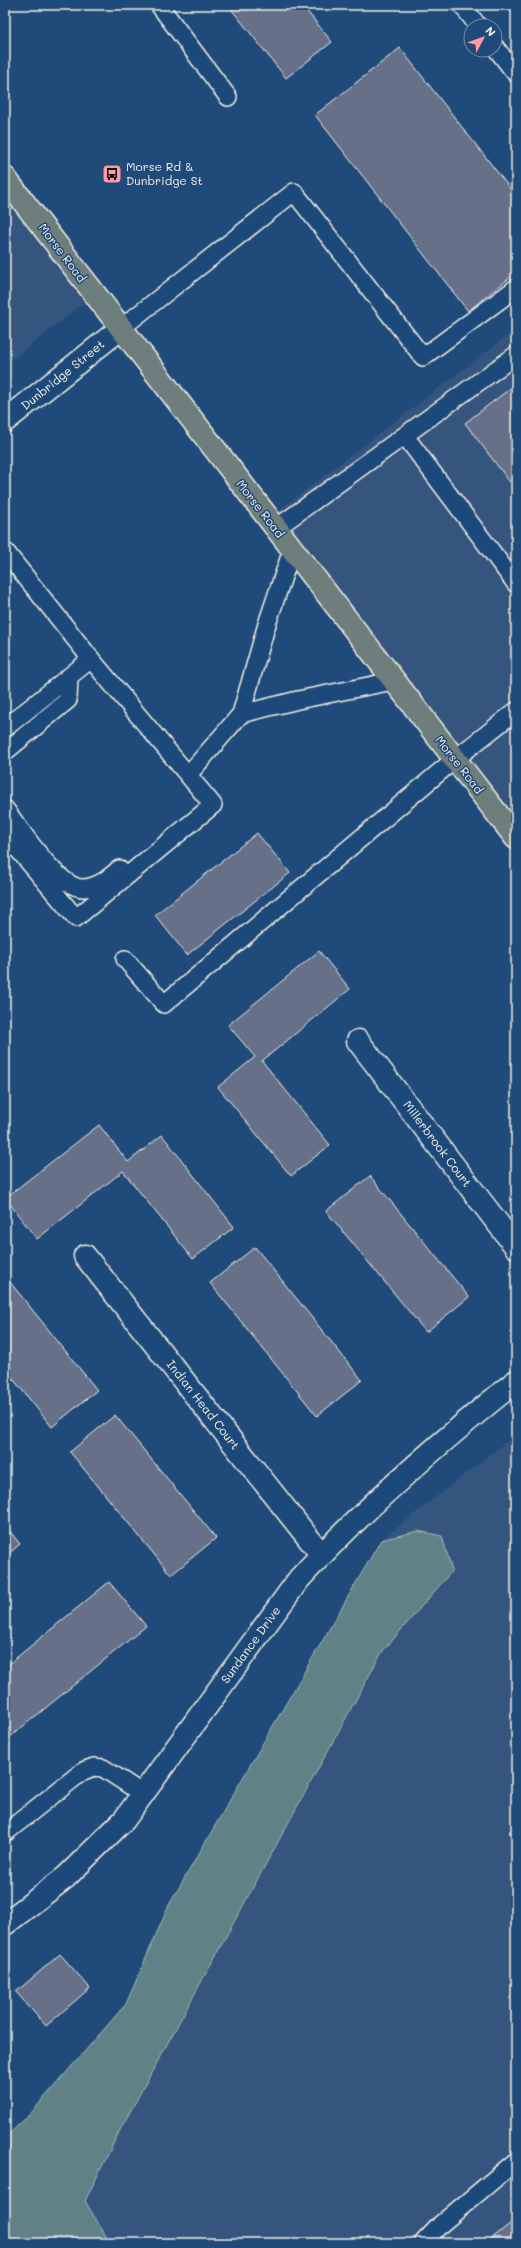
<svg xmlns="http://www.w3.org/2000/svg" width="521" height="2248" font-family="Mali,sans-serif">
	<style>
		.built { fill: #34557e }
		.green { fill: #608185; stroke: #aab9b6 }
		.building { fill: #666f88; stroke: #f4f1e8 }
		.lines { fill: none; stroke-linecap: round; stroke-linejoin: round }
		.service-casing { stroke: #f4f1e8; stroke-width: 20 }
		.minor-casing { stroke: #f4f1e8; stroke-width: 25 }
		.primary-casing { stroke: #f4f1e8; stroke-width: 25 }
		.service { stroke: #1f4a7a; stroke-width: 17 }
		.minor { stroke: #1f4a7a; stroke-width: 22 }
		.primary { stroke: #6d7e7c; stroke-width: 22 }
		.labels { text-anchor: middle; stroke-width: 3; stroke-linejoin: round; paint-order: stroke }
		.poi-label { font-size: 12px; fill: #f4f1e8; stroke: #1f4a7a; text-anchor: start }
		.street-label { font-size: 12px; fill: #f4f1e8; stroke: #1f4a7a }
	</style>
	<rect width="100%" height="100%" fill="#1f4a7a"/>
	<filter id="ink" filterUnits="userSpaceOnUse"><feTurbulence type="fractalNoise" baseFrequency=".025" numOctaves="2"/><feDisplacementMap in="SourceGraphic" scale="8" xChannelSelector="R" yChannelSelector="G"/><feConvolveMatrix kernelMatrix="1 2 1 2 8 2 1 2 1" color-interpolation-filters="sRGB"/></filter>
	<g filter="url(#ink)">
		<path class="built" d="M5,159L104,287L5,365Z
			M516,329V837L274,514Z
			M516,1434V2243H110L85,2201L120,2130L382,1652L452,1571L418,1531L381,1540Z"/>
		<path class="green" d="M418,1531L442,1536L452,1571L382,1652L120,2130L85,2201L110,2243H5V2138L31,2113L126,2004L169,1905L381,1540Z"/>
		<path class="building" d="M228,5H302L332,42L286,78Z
			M400,48L516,196V273L468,311L315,115Z
			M516,384V490L465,423Z
			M257,833L290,873L187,955L155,915Z
			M319,951L350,989L262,1061L330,1145L291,1176L218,1087L255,1057L228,1025Z
			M99,1125L128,1162L162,1135L234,1227L193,1259L123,1171L37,1239L5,1198Z
			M370,1176L469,1297L426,1332L326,1211Z
			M255,1247L362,1380L317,1416L210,1283Z
			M5,1276L97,1390L52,1427L5,1369Z
			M115,1415L216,1538L171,1575L70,1452Z
			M5,1525L20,1544L5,1557Z
			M109,1582L146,1626L5,1741V1667Z
			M516,1825V1839L509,1832Z
			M60,1954L90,1988L46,2026L16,1992Z
			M516,2219V2243H486Z"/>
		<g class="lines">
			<g class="service-casing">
				<path id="service" d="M159,5L228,97
					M462,5L478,26
					M495,47L516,74
					M120,329L294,192L423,357L516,288
					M405,436L516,584
					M275,529L516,355
					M5,551L91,659L213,805L76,918L5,834
					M241,714L298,700L393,681
					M5,728L91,659
					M5,752L68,700L69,677
					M188,775L241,714L267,624L292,550
					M5,809C20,828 59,890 84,888C98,887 109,878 119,869
					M125,959L164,1004L455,759L516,711
					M5,1833L83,1771L94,1767L103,1768L143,1794
					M423,2243L441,2224L516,2161"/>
			</g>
			<g class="minor-casing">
				<path id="minor" d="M5,421L120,329
					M358,1041L516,1247
					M85,1256L321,1554
					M5,1924L66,1877L124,1820L299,1579C365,1507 440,1442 516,1381"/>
			</g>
			<g class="primary-casing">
				<path id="primary" d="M5,178L516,838"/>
			</g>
			<use href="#service" class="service"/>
			<use href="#minor" class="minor"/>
			<use href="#primary" class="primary"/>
		</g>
	</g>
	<defs>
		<g id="bus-square" transform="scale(1)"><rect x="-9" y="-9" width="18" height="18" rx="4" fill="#ff9aa2" stroke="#1f4a7a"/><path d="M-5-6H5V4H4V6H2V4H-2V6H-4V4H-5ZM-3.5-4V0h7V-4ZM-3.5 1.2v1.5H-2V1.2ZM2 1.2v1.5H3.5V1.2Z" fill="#111"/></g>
	</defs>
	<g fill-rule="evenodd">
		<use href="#bus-square" x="112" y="174"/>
	</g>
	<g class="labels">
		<g class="poi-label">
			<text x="126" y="171">Morse Rd &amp;<tspan x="126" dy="14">Dunbridge St</tspan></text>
		</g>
		<g class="street-label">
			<text transform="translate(62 253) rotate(53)" y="4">Morse Road</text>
			<text transform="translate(63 375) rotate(-39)" y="4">Dunbridge Street</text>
			<text transform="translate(260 509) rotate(52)" y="4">Morse Road</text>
			<text transform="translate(459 765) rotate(52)" y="4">Morse Road</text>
			<text transform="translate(437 1144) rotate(53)" y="4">Millerbrook Court</text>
			<text transform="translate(203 1405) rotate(52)" y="4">Indian Head Court</text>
			<text transform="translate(251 1645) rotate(-54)" y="4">Sundance Drive</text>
		</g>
	</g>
	<rect width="521" height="2248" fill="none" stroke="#1f4a7a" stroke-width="20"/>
	<rect x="10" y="10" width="501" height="2228" fill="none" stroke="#f4f1e8" stroke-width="1.5" filter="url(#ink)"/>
	<g transform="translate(483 38) rotate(49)"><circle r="19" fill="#1f4a7a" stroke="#748da6"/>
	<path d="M0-3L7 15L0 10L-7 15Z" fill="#ff9aa2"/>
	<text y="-6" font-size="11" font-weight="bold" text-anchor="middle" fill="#f4f1e8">N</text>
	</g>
</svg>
